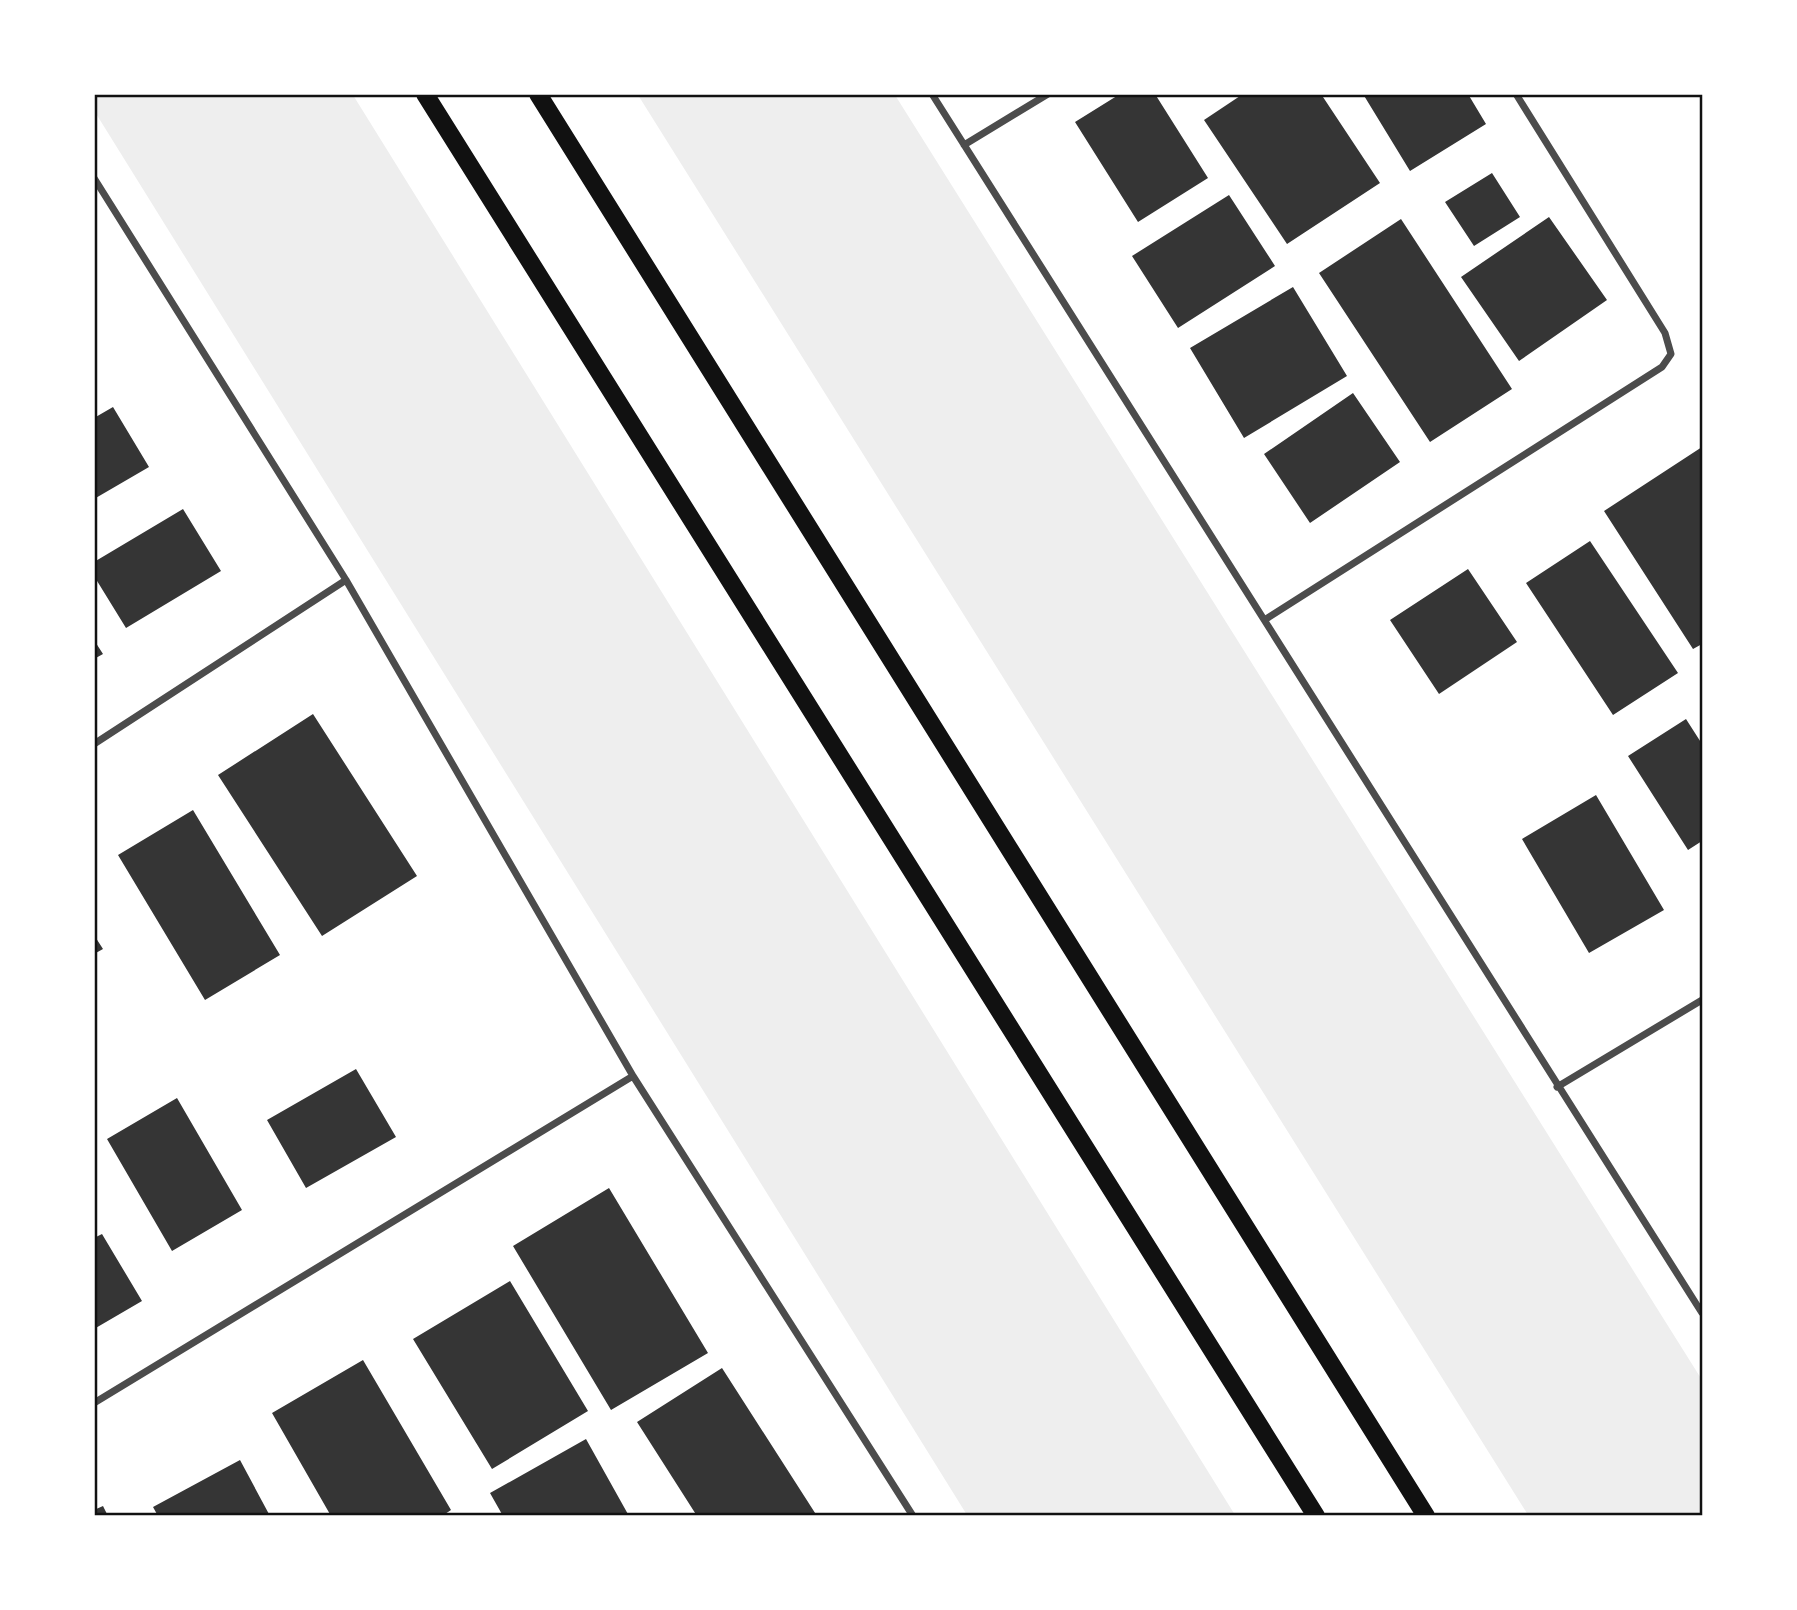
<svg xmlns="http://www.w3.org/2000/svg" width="1797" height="1610" font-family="'Nunito Sans',sans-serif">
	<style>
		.green { fill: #eee }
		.building { fill: #353535 }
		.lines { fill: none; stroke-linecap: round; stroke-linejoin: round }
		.minor { stroke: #4c4c4c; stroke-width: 7 }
		.primary { stroke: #111; stroke-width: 18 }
		.neatline { fill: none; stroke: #111; stroke-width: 2.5 }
	</style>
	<rect width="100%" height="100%" fill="#fff"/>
	<path class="green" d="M95,94L353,95L1235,1515H967L95,112Z
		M638,95H895L1702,1380V1515H1528Z"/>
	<path class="building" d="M1120,94H1155L1208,178L1138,222L1075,122Z
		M1243,94H1321L1380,183L1287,244L1204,120Z
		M1363,94H1468L1486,124L1410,171Z
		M1492,173L1520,217L1474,246L1445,202Z
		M1229,195L1275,266L1178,328L1132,256Z
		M1549,217L1607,300L1519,361L1461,277Z
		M1401,219L1512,389L1430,442L1319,273Z
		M1293,287L1347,376L1244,438L1190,348Z
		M1353,393L1400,462L1310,523L1264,454Z
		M113,407L149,467L94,499V418Z
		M1702,447V644L1693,649L1604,511Z
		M183,509L221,571L126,628L94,576V562Z
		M1590,541L1678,673L1613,715L1526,583Z
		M1468,569L1517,642L1439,694L1390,620Z
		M94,640L103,654L94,659Z
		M313,714L417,876L322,936L218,775Z
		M1686,719L1702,744V841L1688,850L1628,756Z
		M1596,795L1664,910L1589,953L1522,839Z
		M193,810L280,955L205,1000L118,855Z
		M94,935L103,949L94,954Z
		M356,1069L396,1137L306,1188L267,1120Z
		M177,1098L242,1210L172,1251L107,1139Z
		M609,1188L708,1353L611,1410L513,1246Z
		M102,1234L142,1301L94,1329V1238Z
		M510,1281L588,1411L492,1469L413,1339Z
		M363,1360L451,1510L442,1516H331L272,1413Z
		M722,1368L817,1516H697L637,1422Z
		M586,1439L629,1516H503L490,1493Z
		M240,1460L270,1516H158L153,1507Z
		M103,1506L108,1516H94V1510Z"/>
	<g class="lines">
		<path class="minor" d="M932,94L1702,1313
			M964,145L1048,94
			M94,178L346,580L633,1076L913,1516
			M1266,619L1662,367L1671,354L1665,333L1516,94
			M94,744L346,580
			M1557,1087L1702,1000
			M94,1403L633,1076"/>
		<path class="primary" d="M425,94L1316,1516
			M538,94L1426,1516"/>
	</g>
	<rect width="1797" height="1610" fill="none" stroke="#ffffff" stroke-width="192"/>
	<rect x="96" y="96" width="1605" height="1418" class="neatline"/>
</svg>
